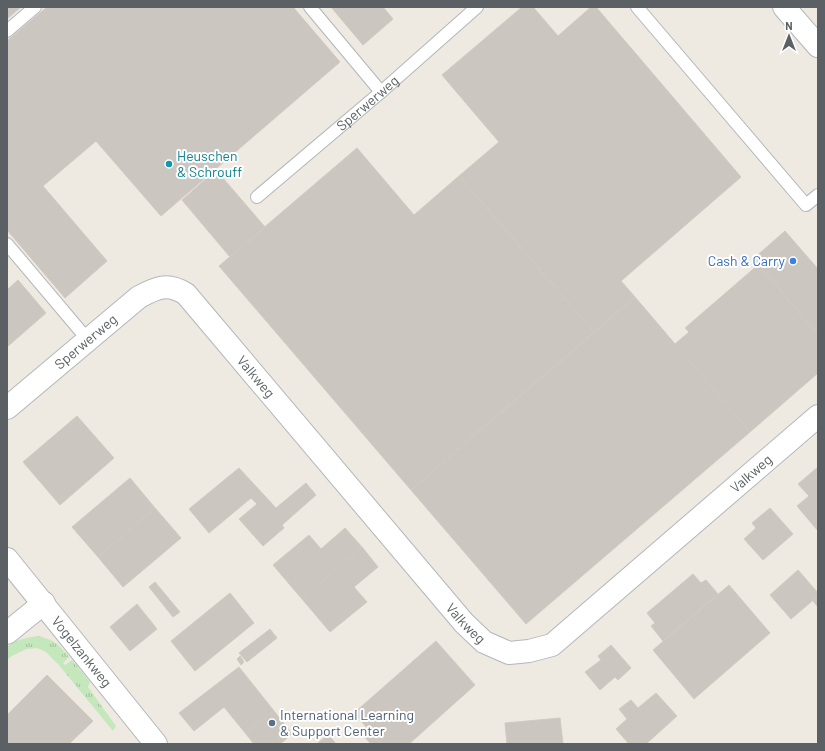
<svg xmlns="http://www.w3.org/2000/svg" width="825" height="751" font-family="Barlow,sans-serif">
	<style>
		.grass { fill: url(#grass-tufts) }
		.building { fill: #cbc6c0; stroke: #d3c9bf }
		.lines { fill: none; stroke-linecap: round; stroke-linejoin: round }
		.service-casing { stroke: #b2b7ba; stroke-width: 14 }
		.minor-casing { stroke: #b2b7ba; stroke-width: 24 }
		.tertiary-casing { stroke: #b2b7ba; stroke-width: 24 }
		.service { stroke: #fff; stroke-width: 12 }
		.minor { stroke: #fff; stroke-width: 22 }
		.tertiary { stroke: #fff; stroke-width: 22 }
		.culture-dot { fill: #0f9aa8; stroke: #fff; stroke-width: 1.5 }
		.shop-dot { fill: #3f7fe0; stroke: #fff; stroke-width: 1.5 }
		.service-dot { fill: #5c6f8a; stroke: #fff; stroke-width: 1.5 }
		.labels { text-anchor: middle; stroke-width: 4; stroke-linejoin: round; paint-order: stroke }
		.street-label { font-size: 14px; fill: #5a6064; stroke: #fff }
		.culture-label { font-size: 14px; fill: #0d838f; stroke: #fff; text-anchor: start }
		.shop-label { font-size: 14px; fill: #366cbe; stroke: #fff; text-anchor: end }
		.service-label { font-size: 14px; fill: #4e5e75; stroke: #fff; text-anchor: start }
	</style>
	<defs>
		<pattern id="grass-tufts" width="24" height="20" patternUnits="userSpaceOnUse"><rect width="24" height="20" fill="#c4e8bb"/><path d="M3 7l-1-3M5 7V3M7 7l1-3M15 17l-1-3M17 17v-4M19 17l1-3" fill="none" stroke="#a2bf9c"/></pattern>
	</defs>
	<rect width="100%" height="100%" fill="#eee9e1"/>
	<path class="grass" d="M37,636C53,639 59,644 69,657L63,663L65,665L72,660L90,682L88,687L116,726L113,731L58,664L46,652L37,648L27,649L13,655L7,660V647C16,639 26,638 37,636Z"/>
	<path class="building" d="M7,7H21L7,19Z
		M47,7H293L340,62L161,216L96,141L43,186L107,261L65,298L7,230V41Z
		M331,7H383L393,19L363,45Z
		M522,7H533L558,36L591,7H596L741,177L621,281L635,297L594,332L459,176L499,142L442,75Z
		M357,148L414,215L459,176L594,332L411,490L219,266Z
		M216,170L265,227L230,257L182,200Z
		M785,231L818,269V330L816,332L753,259Z
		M758,265L818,334V373L750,432L675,344L689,332L685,328Z
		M18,280L46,313L7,347V290Z
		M635,297L750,432L526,624L411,490Z
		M77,416L114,458L60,505L23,462Z
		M818,467V531L797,506L809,496L798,484Z
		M239,468L276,508L306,483L316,495L282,525L284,528L263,546L239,519L257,504L251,498L209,533L189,509Z
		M130,478L155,508L98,557L72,527Z
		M155,508L181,538L123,587L98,557Z
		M770,508L793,534L763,560L744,539L756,528L752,523Z
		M345,528L362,547L302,599L273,565L309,535L321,549Z
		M362,547L378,567L354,587L367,602L330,632L302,599Z
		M798,570L818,593V596L791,619L770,595Z
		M693,574L701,583L706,580L718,594L663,641L651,626L655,623L647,613Z
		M155,582L180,612L173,617L149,587Z
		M729,585L770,633L694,699L653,650Z
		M230,593L254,623L195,671L171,641Z
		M818,596V607L813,601Z
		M137,604L157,629L130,651L110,627Z
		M270,629L277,638L247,662L239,653Z
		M436,641L475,685L409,744H381L354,713Z
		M611,645L631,668L618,680L615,677L600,690L585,672L601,660L598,656Z
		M240,656L244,662L241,665L237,659Z
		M239,667L274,711L246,734L224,707L194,731L179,713Z
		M47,675L93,721L69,744H7V715Z
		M656,693L677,716L646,744H629L616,729L627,719L619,709L631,700L638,708Z
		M274,711L292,734L280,744H254L246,734Z
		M560,718L563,744H507L505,723Z
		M366,727L381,744H371L360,732Z
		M328,734L336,744H317Z"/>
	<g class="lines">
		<g class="service-casing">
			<g id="service">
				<path d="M310,7L381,92"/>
				<path d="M637,7L806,205L818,195"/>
				<path d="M7,31L35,7"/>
				<path id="s1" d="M257,197L381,92L477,7"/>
				<path d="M7,244L88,340"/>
			</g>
		</g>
		<g class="minor-casing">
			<g id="minor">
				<path d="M784,7L818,46"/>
				<path id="s2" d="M7,408L139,297C156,288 167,282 186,294L464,623L484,642L509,653L529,651L552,645L818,416"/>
				<path d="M7,633L44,603"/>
			</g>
		</g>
		<g class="tertiary-casing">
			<g id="tertiary">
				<path id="s3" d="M7,559L156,744"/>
			</g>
		</g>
		<use href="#service" class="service"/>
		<use href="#minor" class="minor"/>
		<use href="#tertiary" class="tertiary"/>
	</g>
	<circle class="culture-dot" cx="169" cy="164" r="4"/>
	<circle class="shop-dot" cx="793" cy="261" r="4"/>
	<circle class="service-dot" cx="272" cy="723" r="4"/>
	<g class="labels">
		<g class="street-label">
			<text dy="5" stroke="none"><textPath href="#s1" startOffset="145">Sperwerweg</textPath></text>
			<text dy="5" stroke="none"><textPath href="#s2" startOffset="103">Sperwerweg</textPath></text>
			<text dy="5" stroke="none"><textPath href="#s2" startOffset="331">Valkweg</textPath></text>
			<text dy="5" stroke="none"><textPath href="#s2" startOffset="1015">Valkweg</textPath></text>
			<text dy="5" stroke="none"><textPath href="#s2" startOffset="655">Valkweg</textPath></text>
			<text dy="5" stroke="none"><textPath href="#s3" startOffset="119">Vogelzankweg</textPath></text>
		</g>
		<g class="culture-label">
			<text x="177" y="161">Heuschen<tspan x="177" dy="16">&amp; Schrouff</tspan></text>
		</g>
		<g class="shop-label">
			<text x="785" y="266">Cash &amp; Carry</text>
		</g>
		<g class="service-label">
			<text x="280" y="720">International Learning<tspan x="280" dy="16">&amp; Support Center</tspan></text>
		</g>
	</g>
	<rect width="825" height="751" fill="none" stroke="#5a6064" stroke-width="16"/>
	<g transform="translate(789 36)" stroke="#ffffff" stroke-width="3" paint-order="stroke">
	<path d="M0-3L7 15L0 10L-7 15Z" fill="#5a6064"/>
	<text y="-6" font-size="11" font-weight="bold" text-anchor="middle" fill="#5a6064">N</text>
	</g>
</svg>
